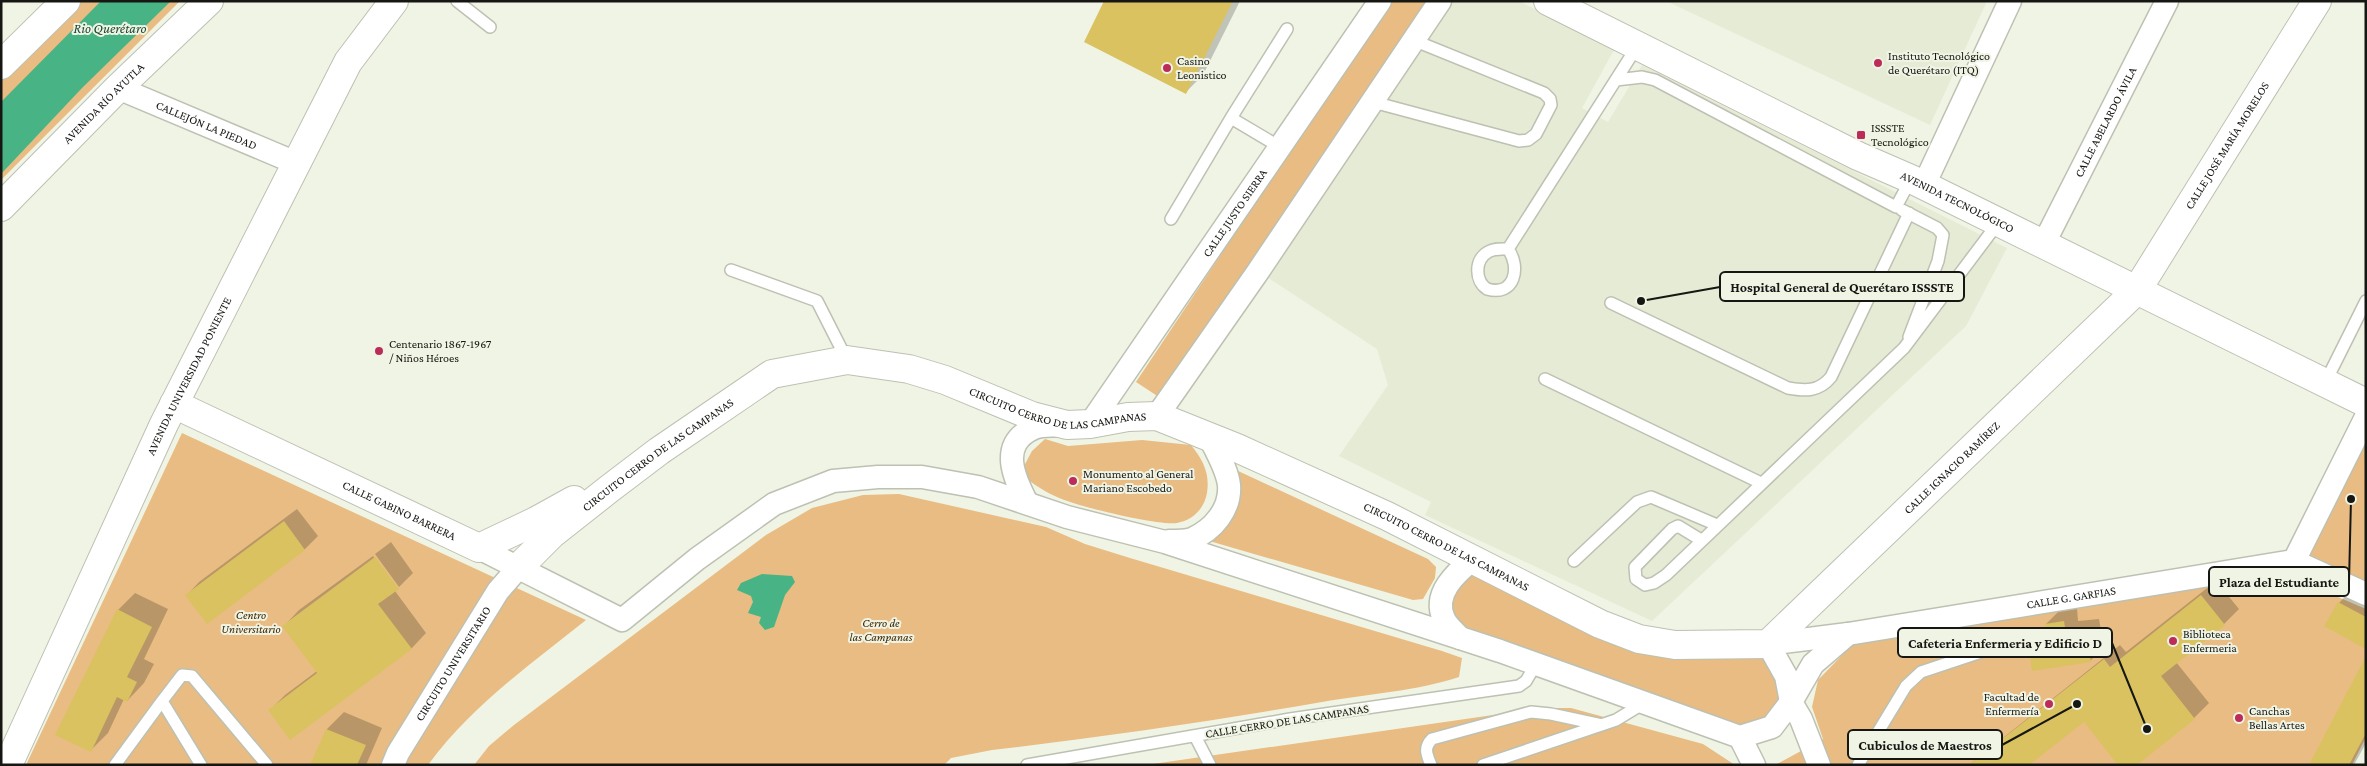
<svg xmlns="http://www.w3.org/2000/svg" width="2367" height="766" font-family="'Crimson Pro',serif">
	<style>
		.built { fill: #e5ebd4 }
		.green { fill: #e8bc82 }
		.water { fill: #48b485 }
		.shadow { fill: #0003 }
		.building { fill: #dac260 }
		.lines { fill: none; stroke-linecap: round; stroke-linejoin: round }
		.service-casing { stroke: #bdc1b2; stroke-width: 14 }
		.minor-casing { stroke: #bdc1b2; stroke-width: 25 }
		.tertiary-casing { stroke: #bdc1b2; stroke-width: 30 }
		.secondary-casing { stroke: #bdc1b2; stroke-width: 30 }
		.service { stroke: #fff; stroke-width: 11 }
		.minor { stroke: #fff; stroke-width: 22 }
		.tertiary { stroke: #fff; stroke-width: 28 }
		.secondary { stroke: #fff; stroke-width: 28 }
		.poi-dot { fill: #bb2c59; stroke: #f0f4e5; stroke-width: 2 }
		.labels { text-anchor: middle; stroke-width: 4; stroke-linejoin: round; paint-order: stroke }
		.poi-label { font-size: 12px; fill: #161712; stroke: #f0f4e5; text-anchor: start }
		.street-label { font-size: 12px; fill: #161712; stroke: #f0f4e5 }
		.park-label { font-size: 12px; font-style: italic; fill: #3d2601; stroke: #f0f4e5 }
		.water-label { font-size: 14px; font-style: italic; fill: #1b4834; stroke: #f0f4e5 }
		.leader { fill: none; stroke: #161712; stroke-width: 2 }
		.callout-dot { fill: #161712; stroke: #f0f4e5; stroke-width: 2 }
		.callout { fill: #f0f4e5; stroke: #161712; stroke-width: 2 }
		.callout-label { font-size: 14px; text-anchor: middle; font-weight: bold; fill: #161712 }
	</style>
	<rect width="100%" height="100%" fill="#f0f4e5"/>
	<path class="built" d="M1449,1H1519L1614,50L1582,108L1608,122L1642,65L2007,248L1966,326L1652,621L1425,515L1431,502L1339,456L1388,385L1377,349L1264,275Z
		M1666,1H1987L1930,125Z"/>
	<path class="green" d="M69,1H180L1,180V67Z
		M1390,1H1431L1165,401L1136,382Z
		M182,433L586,620C531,664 470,707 428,765H26Z
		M2366,438V588L2307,561Z
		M1045,439L1068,446L1142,440L1191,445C1203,460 1210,473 1207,493C1204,509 1193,520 1177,523C1159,526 1075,506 1057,497C1047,493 1037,486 1028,480L1024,466L1032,451Z
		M1236,470L1428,559L1436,567L1435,578L1423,599L1413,600L1206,540C1227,516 1249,504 1236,470Z
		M899,494L1046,527L1085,544L1130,558L1442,651L1462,658L1459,677C1417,691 1367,694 1322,702C1213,721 1103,737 992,750L951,758L944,765H474L489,746L514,725L766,535L812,508L863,495Z
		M1462,569L1600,624L1768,644L1791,702L1740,737L1615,691L1444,619Z
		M2284,574L2366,609V737L2352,765H1775L1823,739L1812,707L1818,680L1852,645Z
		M1542,708H1571L1703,744L1735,765H1146Z"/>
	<path class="water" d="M101,1H171L82,88L1,174V102Z
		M762,574L792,576L795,582L785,595L774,627L765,630L759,623L761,617L748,613L753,602L751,596L737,590L741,583Z"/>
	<path class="shadow" d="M1106,1H1240L1203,75L1186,92Z
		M297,509L318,536L305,549L186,596L199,582Z
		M391,542L413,573L399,587L375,554Z
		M373,556L396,588H399L395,591L426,633L411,649L270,710L285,695L317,671L284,626L299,610Z
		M2216,581L2239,609L2224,624L2176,662L2209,703L2194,718L2085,720L2027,765H1969L2120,645L2126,652Z
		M2352,589L2366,597V647L2339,603Z
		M135,593L168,609L144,659L154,664L144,683L127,701L124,699L108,733L90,751L118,610Z
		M2077,608L2078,621L2099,619L2104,648L2090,661L2029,641L2042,628L2046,627V624L2059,611Z
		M2366,659V743L2354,765H2311Z
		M344,712L382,728L366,765H312L327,729Z"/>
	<path class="building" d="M1104,1H1233L1186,94L1084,42Z
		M284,521L305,550L207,624L185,595Z
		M375,557L399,589L378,604L412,649L290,740L268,710L317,673L282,626Z
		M2201,595L2225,625L2161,676L2195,719L2137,765H2118L2084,722L2029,765H1969L2104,659L2110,667Z
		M2338,602L2366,617V649L2324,626Z
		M117,609L152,627L127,677L137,682L127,702L117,697L91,752L55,735Z
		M2064,621L2066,634L2086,631L2091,662L2032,671L2028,641L2047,638L2045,624Z
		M2366,656V733L2349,765H2309Z
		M326,729L366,745L357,765H310Z"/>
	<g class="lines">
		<g class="service-casing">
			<path id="service" d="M457,1L490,27
				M1616,80L1642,77L1655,80L1896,207L1911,179
				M1373,102L1519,141L1528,140L1536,134L1551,105L1550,99L1544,93L1413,40
				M1231,118L1287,29
				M1902,210L1937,228L1943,235L1938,261L1909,337
				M1171,219L1231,118L1280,147
				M1508,249C1501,249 1494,248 1488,252C1474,260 1475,281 1487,289C1515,297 1521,267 1508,249L1638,45
				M731,270L817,301L847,360
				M1611,303L1788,388C1805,391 1819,392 1831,377L1909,213
				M1545,379L1761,483
				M2325,383L2366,301
				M1701,540L1678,526L1672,529L1635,567L1636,579L1645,585L1654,583L1666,575L1904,348L1998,223
				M1574,561L1637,502L1651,497L1717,525
				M1195,736L1210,765
				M115,765L162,701
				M201,765L162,701L182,675L192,676L267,765
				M1027,765L1290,719L1519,686L1526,681L1536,664
				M1431,765C1427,755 1423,748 1432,739L1531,712L1551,714L1602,725
				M1483,765L1616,720L1644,703
				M1858,765L1906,686L1921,672L1990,649"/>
		</g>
		<g class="minor-casing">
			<g id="minor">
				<path id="s1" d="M118,88L296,163"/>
				<path d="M1924,185L2010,1"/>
				<path id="s2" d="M2043,245L2167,1"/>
				<path d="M1157,416L1257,273L1440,1"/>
				<path id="s3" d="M1090,424L1380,1"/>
				<path d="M1027,503C1014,478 998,444 1034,428C1041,425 1053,426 1061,425"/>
				<path d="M1169,541C1176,541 1185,541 1192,539C1213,530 1231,509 1229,485C1227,469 1217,453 1210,438"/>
				<path d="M479,548L622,620L697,559L774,504L833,481L878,477H922L978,487L1067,517L1165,542L1500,651L1740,737L1772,727L1791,702L1813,664L1848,634"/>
				<path d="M2294,561L2366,417"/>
				<path d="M1460,638C1455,632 1447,626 1444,619C1432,594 1456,573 1473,559"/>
				<path d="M1740,737L1754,765"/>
				<path id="s4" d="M393,765L398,753L498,591L519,567"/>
				<path id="s5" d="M1819,765L1801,719L1791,702L1786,676L1768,644L1848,634L2294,561L2366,594"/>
			</g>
		</g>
		<g class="tertiary-casing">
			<g id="tertiary">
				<path id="s6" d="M1548,1L1858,156L1911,179L2366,403"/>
				<path id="s7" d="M174,404L479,548L536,521L574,500"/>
				<path id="s8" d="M519,567L552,534L609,489L659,451L772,374L847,360L909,369L945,380L1032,416L1067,425L1090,424L1128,417L1157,416L1237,448L1387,516L1600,624L1639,639L1675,645L1768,644L2137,290L2317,1"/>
				<path id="s9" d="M8,765L164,424L348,62L394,1"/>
			</g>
		</g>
		<g class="secondary-casing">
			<g id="secondary">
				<path d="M1,65L66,1"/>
				<path id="s10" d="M1,207L118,88L209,1"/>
			</g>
		</g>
		<use href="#service" class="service"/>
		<use href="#minor" class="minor"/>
		<use href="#tertiary" class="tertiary"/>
		<use href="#secondary" class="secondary"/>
	</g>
	<g class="poi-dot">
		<circle cx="1878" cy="63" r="5"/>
		<circle cx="1167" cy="68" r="5"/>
		<rect x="1856" y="130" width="10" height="10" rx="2.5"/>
		<circle cx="379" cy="351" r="5"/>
		<circle cx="1073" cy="481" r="5"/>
		<circle cx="2173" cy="641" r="5"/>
		<circle cx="2049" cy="704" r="5"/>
		<circle cx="2239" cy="718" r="5"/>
	</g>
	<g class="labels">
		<g class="poi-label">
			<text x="1888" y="60">Instituto Tecnológico<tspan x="1888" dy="14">de Querétaro (ITQ)</tspan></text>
			<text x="1177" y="65">Casino<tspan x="1177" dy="14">Leonistico</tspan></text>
			<text x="1871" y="132">ISSSTE<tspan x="1871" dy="14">Tecnológico</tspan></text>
			<text x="389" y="348">Centenario 1867-1967<tspan x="389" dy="14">/ Niños Héroes</tspan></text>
			<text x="1083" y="478">Monumento al General<tspan x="1083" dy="14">Mariano Escobedo</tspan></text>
			<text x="2183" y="638">Biblioteca<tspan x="2183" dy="14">Enfermeria</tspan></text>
			<text x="2039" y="701" text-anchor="end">Facultad de<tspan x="2039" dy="14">Enfermería</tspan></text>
			<text x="2249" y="715">Canchas<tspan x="2249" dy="14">Bellas Artes</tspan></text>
		</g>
		<g class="street-label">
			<text dy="4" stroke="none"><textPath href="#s10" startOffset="146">AVENIDA RÍO AYUTLA</textPath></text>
			<text dy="4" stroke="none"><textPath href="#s2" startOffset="138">CALLE ABELARDO ÁVILA</textPath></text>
			<text dy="4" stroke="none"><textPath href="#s1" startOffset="96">CALLEJÓN LA PIEDAD</textPath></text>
			<text dy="4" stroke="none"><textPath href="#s8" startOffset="2059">CALLE JOSÉ MARÍA MORELOS</textPath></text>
			<text dy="4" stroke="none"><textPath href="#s6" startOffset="456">AVENIDA TECNOLÓGICO</textPath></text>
			<text dy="4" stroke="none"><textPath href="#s3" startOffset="256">CALLE JUSTO SIERRA</textPath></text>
			<text dy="4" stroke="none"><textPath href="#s9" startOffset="429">AVENIDA UNIVERSIDAD PONIENTE</textPath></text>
			<text dy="4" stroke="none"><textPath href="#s8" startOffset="614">CIRCUITO CERRO DE LAS CAMPANAS</textPath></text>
			<text dy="4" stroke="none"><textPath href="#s8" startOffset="179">CIRCUITO CERRO DE LAS CAMPANAS</textPath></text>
			<text dy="4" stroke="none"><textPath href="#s8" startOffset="1632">CALLE IGNACIO RAMÍREZ</textPath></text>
			<text dy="4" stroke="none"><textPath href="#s7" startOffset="249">CALLE GABINO BARRERA</textPath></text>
			<text dy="4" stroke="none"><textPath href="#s8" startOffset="1034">CIRCUITO CERRO DE LAS CAMPANAS</textPath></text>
			<text dy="4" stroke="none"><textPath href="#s5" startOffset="439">CALLE G. GARFIAS</textPath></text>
			<text dy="4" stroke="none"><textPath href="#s4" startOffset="118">CIRCUITO UNIVERSITARIO</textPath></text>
			<text transform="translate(1287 721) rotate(-9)" y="4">CALLE CERRO DE LAS CAMPANAS</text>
		</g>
		<g class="park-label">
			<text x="251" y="619">Centro<tspan x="251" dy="14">Universitario</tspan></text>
			<text x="881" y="627">Cerro de<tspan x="881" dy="14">las Campanas</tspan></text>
		</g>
		<g class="water-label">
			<text x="110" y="33">Rio Querétaro</text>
		</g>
	</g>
	<path class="leader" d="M1641 301L1720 287M2351 499L2349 582M2147 729L2112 643M2077 704L2002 745"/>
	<g class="callout-dot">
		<circle cx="1641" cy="301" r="5"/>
		<circle cx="2351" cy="499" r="5"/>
		<circle cx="2147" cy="729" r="5"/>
		<circle cx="2077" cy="704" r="5"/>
	</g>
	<g class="callout">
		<rect x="1720" y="272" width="244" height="29" rx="5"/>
		<rect x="2209" y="567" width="140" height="29" rx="5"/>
		<rect x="1898" y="628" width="214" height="29" rx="5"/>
		<rect x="1848" y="730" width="154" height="29" rx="5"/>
	</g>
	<g class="callout-label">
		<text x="1842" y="292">Hospital General de Querétaro ISSSTE</text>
		<text x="2279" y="587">Plaza del Estudiante</text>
		<text x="2005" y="648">Cafeteria Enfermeria y Edificio D</text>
		<text x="1925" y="750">Cubiculos de Maestros</text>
	</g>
	<rect width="2367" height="766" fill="none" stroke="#161712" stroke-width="5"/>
</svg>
